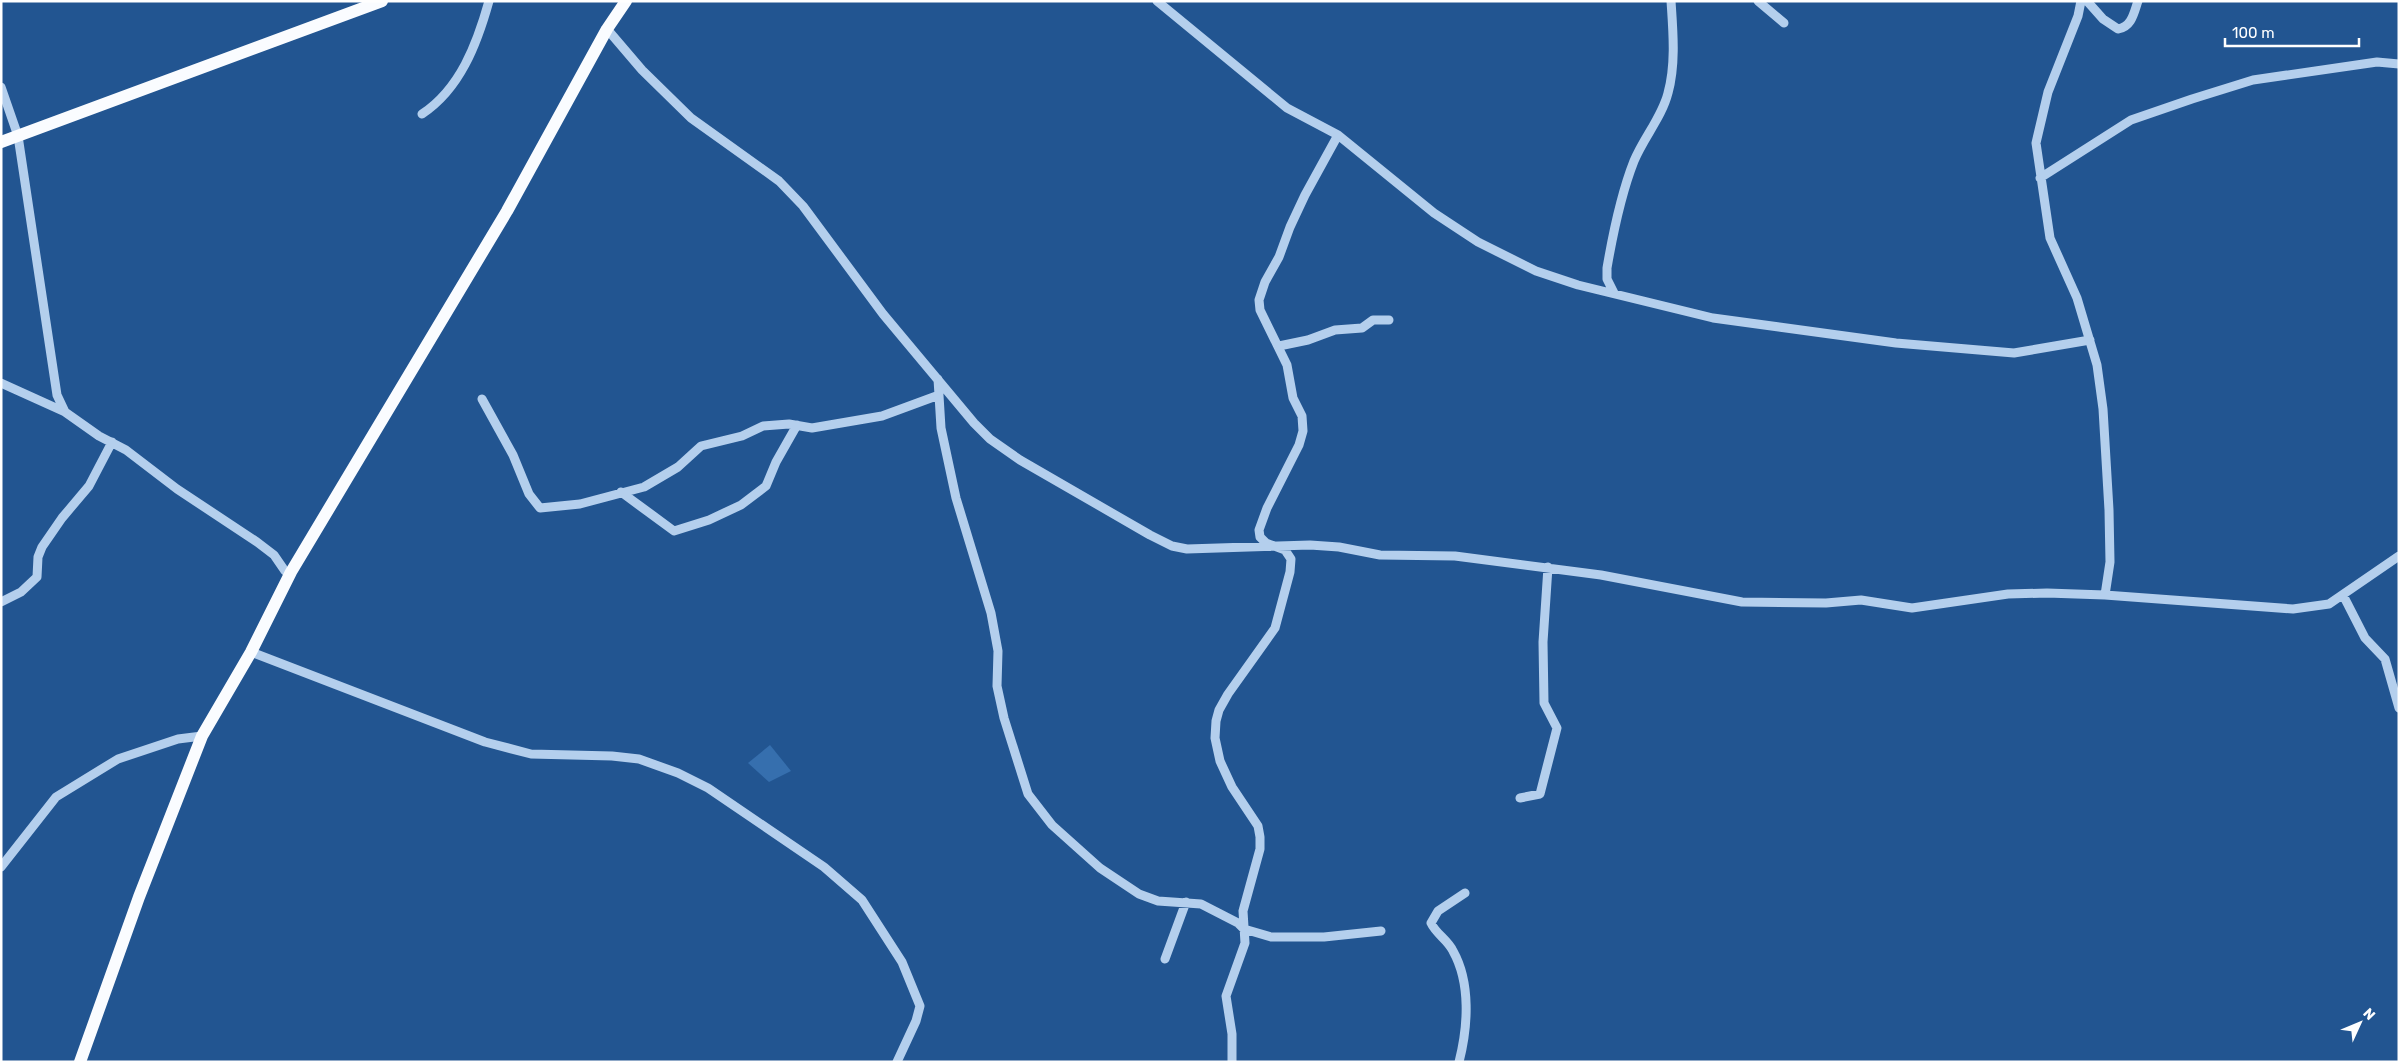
<svg xmlns="http://www.w3.org/2000/svg" width="2400" height="1063" font-family="Rubik,sans-serif">
	<style>
		.green { fill: #366fae }
		.lines { fill: none; stroke-linecap: round; stroke-linejoin: round }
		.minor { stroke: #b4cfed; stroke-width: 9 }
		.major { stroke: #fafcff; stroke-width: 12 }
	</style>
	<rect width="100%" height="100%" fill="#225591"/>
	<path class="green" d="M770,745L791,771L769,782L748,763Z"/>
	<g class="lines">
		<path class="minor" d="M1157,1L1287,108L1338,135L1434,213L1478,242L1536,271L1578,285L1713,318L1896,343L2014,353L2090,340
			M1758,1L1784,23
			M2081,1L2078,16L2048,92L2036,143L2050,238L2077,298L2097,365L2103,409L2109,510L2110,562L2105,595
			M2087,1L2103,19L2118,29C2132,27 2134,12 2138,1
			M607,29L642,70L691,118L779,181L803,206L883,314L974,423L990,439L1020,460L1150,535L1172,546L1187,549L1310,545L1339,547L1380,555L1455,556L1601,575L1742,602L1826,603L1861,600L1912,608L2008,594L2047,593L2105,595L2293,609L2329,604L2399,556
			M1,87L18,136L57,395L65,412
			M422,114C460,89 477,44 489,1
			M2040,178L2131,120L2192,99L2253,80L2377,62L2399,64
			M1614,293L1607,279V268C1613,233 1621,194 1634,161C1644,137 1662,117 1668,93C1676,64 1673,31 1671,1
			M1279,346L1308,340L1335,330L1362,328L1373,320H1389
			M938,379L941,428L956,498L991,613L998,651L997,686L1004,718L1028,794L1052,825L1100,868L1139,894L1158,901L1201,904L1238,923L1244,929L1271,937H1324L1381,931
			M1,383L65,412L99,436L126,450L177,489L257,542L274,555L285,571L291,572
			M482,399L513,455L529,494L540,508L580,504L644,487L678,467L701,446L742,436L763,426L789,424L812,428L882,416L939,395
			M621,492L674,531L709,520L741,505L766,486L776,462L797,425
			M2343,595L2365,638L2385,659L2399,708
			M1,602L21,592L37,577L38,557L42,547L62,518L89,486L112,442
			M251,652L485,742L531,754L612,756L639,759L678,773L708,788L824,867L862,900L902,962L920,1006L916,1021L897,1062
			M1520,798L1540,794L1557,728L1544,703L1543,642L1548,567
			M1,867L56,797L118,759L178,739L202,736
			M1165,959L1186,902
			M1232,1062V1034L1226,996L1245,943L1243,911L1260,849V837L1258,826L1232,787L1220,761L1215,738L1216,721L1219,710L1228,694L1275,628L1290,572L1291,559L1285,550L1266,543L1260,537L1259,530L1267,508L1299,445L1303,431L1302,416L1293,398L1287,365L1260,310L1259,300L1265,282L1279,257L1290,227L1305,195L1338,135
			M1459,1062C1468,1027 1471,983 1453,951C1448,940 1436,934 1431,923L1438,911L1465,893"/>
		<path class="major" d="M1,142L382,1
			M80,1062L139,897L202,736L251,652L291,572L507,211L607,29L626,1"/>
	</g>
	<rect width="2400" height="1063" fill="none" stroke="#ffffff" stroke-width="5"/>
	<g transform="translate(2360 1023) rotate(46)" stroke="#225591" stroke-width="4" paint-order="stroke">
	<path d="M0-4L9 19L0 12L-9 19Z" fill="#ffffff"/>
	<text y="-8" font-size="14" font-weight="bold" text-anchor="middle" fill="#ffffff">N</text>
	</g>
	<path d="M2225 38v8h134v-8" fill="none" stroke="#ffffff" stroke-width="2.5"/>
	<text x="2232" y="38" font-size="15" fill="#ffffff" stroke="#225591" stroke-width="4" paint-order="stroke">100 m</text>
</svg>
